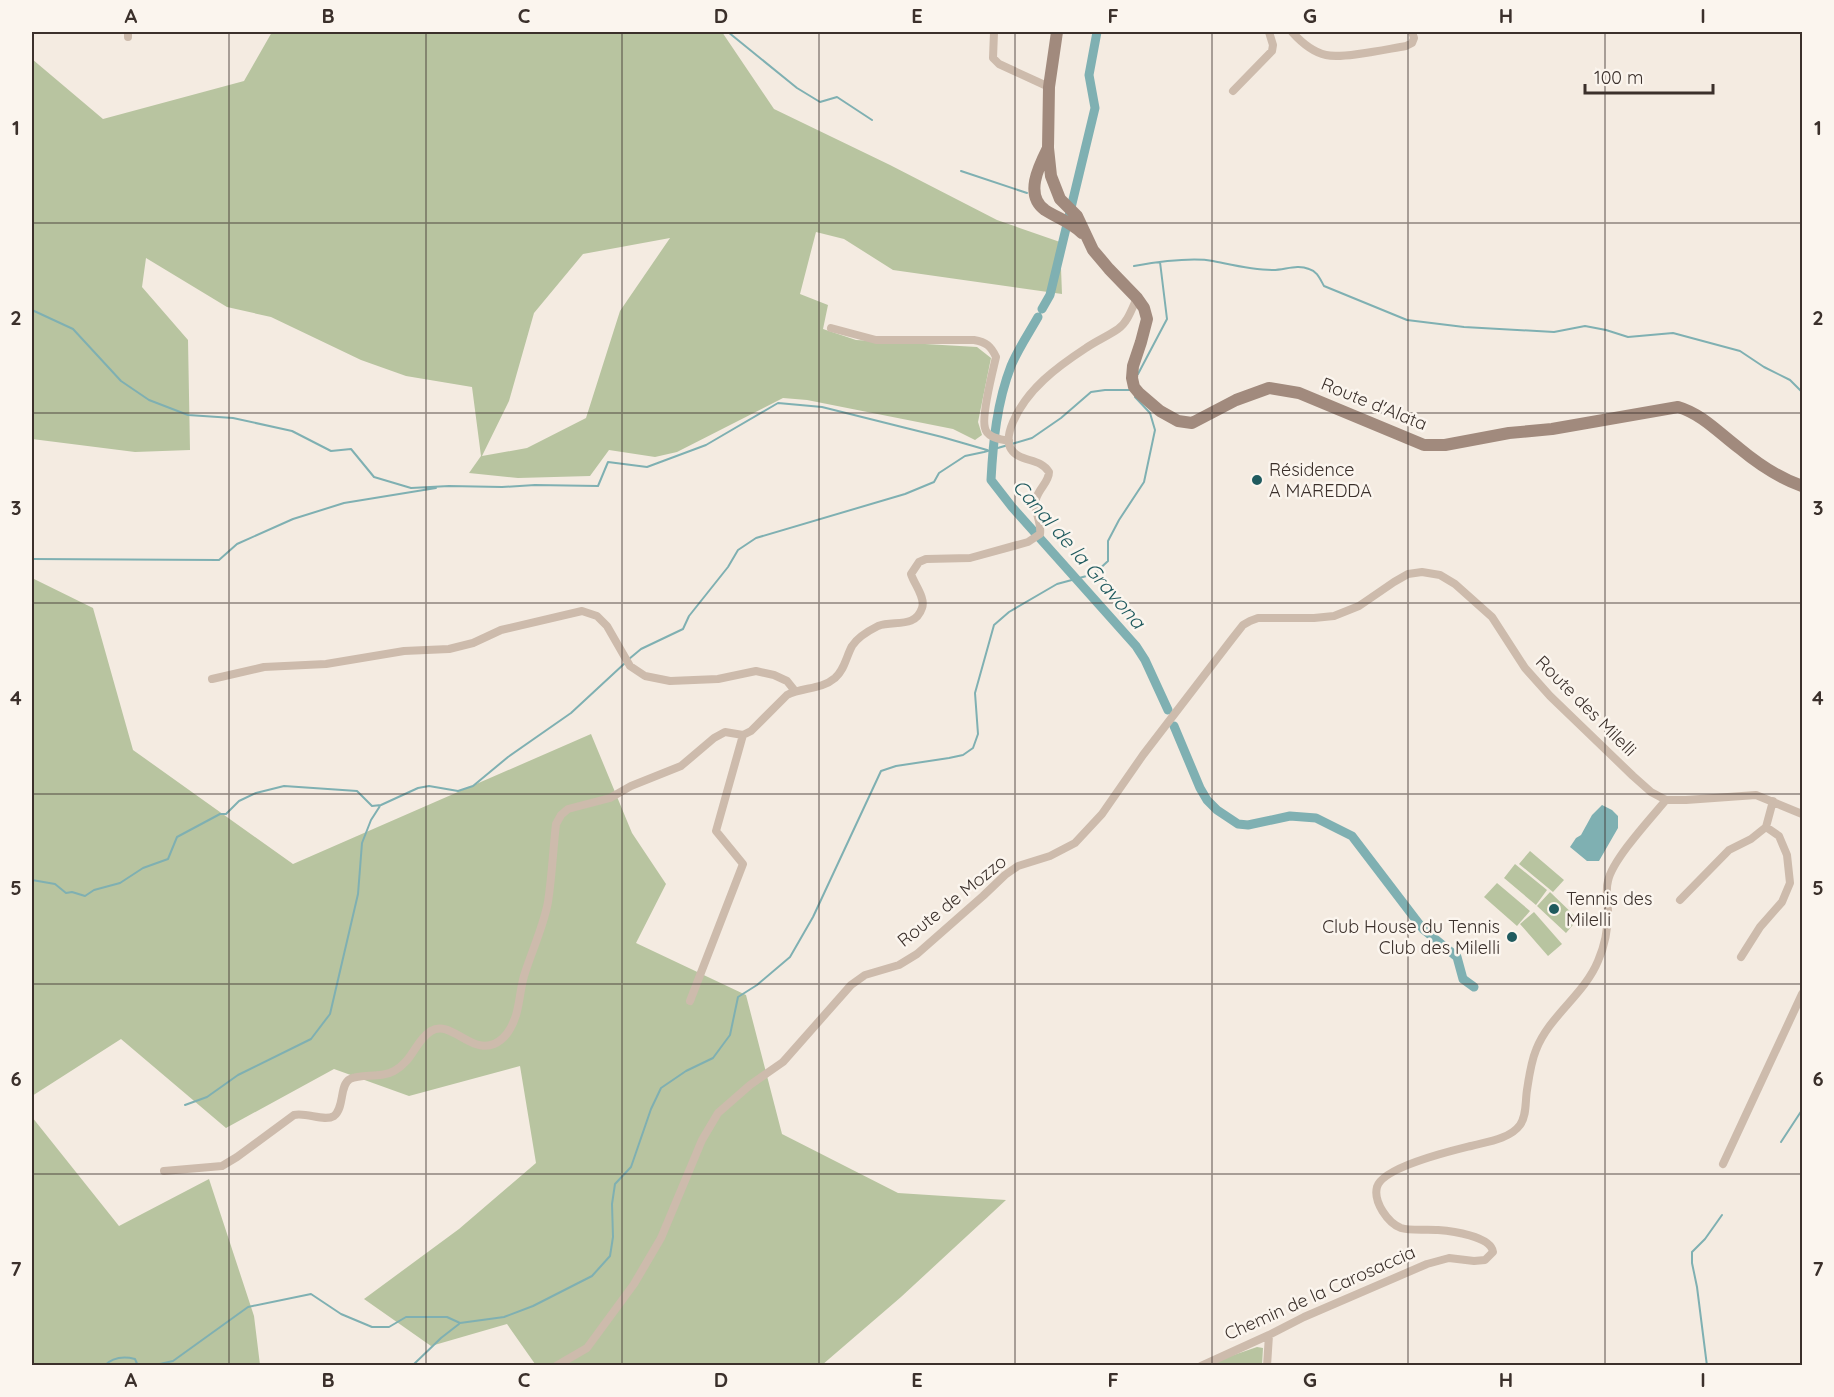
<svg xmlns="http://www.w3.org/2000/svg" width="1834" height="1397" font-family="Quicksand,sans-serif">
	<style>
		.green { fill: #b8c4a0; fill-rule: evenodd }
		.water { fill: #7fb0b2 }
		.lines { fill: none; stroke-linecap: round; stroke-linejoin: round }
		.stream { stroke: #7fb0b2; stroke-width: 2 }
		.canal { stroke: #7fb0b2; stroke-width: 9 }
		.street { stroke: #cdbbac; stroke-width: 8 }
		.secondary { stroke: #a18a7d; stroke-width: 12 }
		.grid { fill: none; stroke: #3b302b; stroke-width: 1.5; stroke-opacity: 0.55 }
		.poi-dot { fill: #1f5a5e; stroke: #fbf5ee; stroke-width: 2 }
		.labels { text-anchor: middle; stroke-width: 5; stroke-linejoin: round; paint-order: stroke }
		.street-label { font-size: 18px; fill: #3b302b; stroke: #fbf5ee }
		.poi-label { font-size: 18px; fill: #3b302b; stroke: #fbf5ee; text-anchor: start }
		.water-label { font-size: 20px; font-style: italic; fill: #1f5a5e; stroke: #fbf5ee }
		.neatline { fill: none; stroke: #3b302b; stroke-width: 2 }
		.grid-label { font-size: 20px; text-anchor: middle; font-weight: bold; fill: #3b302b }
	</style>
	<rect width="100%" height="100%" fill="#f4ebe1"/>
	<path class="green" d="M272,32H722L774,109L890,165L997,220L1060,242L1062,294L893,270L844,239L816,232L800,294L828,305L823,329L856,340L977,347L991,358L978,422L982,435L975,440L953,429L807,400L783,398L677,452L655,457L609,450L590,476L518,478L469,473L481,456L472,387L406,376L361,360L271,317L227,307L146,258L142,287L188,340L190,450L135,452L32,439V59L103,119L244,81ZM670,238L620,311L586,418L527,448L482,456L509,401L534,313L583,254Z
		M32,578L93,608L133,750L293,864L591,734L632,833L666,884L636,943L746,995L782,1134L898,1193L1006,1200L901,1297L822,1365H534L535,1364L507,1324L431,1346L364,1299L459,1229L536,1163L520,1066L409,1096L334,1069L226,1128L121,1039L32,1096Z
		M1530,851L1564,880L1553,892L1519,864Z
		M1515,864L1547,890L1536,905L1504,878Z
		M1497,883L1530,911L1517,926L1484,897Z
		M1550,892L1578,919L1566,933L1537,906Z
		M1534,912L1562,944L1548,956L1520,924Z
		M32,1117L119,1226L209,1179L254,1316L260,1365H32Z
		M1257,1347L1263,1348L1262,1365L1208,1366L1225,1358Z"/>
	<path class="water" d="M1602,805L1612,810L1618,816V828L1599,861H1587L1570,847L1576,838L1581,835L1592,815Z"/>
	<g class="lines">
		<path class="stream" d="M728,32L797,88L820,102L837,97L872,120
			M961,171L1027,193
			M1134,266C1157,262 1190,257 1213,261C1233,265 1252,270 1273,270C1285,270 1297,264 1309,269C1317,271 1320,279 1324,286L1407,320L1464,327L1554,332L1585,326L1606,330L1628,337L1673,333L1740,351L1764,367L1790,380L1802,392
			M32,310L73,329L121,381L149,400L188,415L233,418L292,431L331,451L351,449L374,477L411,488L449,486L502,487L535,485L598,486L608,462L647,467L706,445L778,403L822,407L942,437L987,450
			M1138,374L1167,319L1160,262
			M32,559L219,560L237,544L293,519L344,503L436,488
			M629,659L641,649L683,629L689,616L728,567L738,550L756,538L905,494L934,482L939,473L965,456L984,452L1032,438L1061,418L1091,392L1105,390H1130
			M32,880L55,884L66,893L72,892L85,896L94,890L120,883L143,868L168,859L177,837L220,814H226L239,801L256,793L284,786L357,791L372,806L381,805L418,788L429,786L458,791L473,786L508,757L571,713L625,663
			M185,1105L207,1097L238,1075L311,1039L330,1014L358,894L362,843L371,820L380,806
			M1781,1142L1802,1110
			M104,1366C113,1357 123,1356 135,1359L138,1366
			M151,1366L173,1361L248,1307L311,1294L341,1314L372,1327H389L406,1317H447L460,1323L504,1317L533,1306L592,1276L610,1256L613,1237L612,1204L615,1184L631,1167L651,1109L661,1088L686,1071L713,1058L730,1035L738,997L757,985L790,957L813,917L881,771L896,766L949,758L963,755L973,748L978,734L975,693L994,625L1009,612L1057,584L1094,574L1108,561V541L1119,520L1144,482L1155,430L1150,413L1135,397
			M412,1366L441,1338L459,1324
			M1707,1366L1697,1287L1692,1263V1252L1705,1239L1722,1215"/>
		<path class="canal" d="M1042,309L1050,295L1095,108L1089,75L1097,32
			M1038,317C1029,333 1018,349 1011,366C997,402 993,442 991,480L1012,507L1136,646L1145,660L1168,710
			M1174,726L1200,788L1207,800L1217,810L1238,824L1248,825L1290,816L1316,818L1352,836L1423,929L1457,957L1463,979L1474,987"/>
		<path class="street" d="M994,32L993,58L999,64L1049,87
			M1292,32C1301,42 1312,52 1326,55C1343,59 1387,49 1406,46L1412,43L1414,38L1412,32
			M128,37V32
			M1233,91L1272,51L1273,45L1269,32
			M831,328L876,340H974C986,342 991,346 996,357C993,370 981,416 985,428C987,438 1001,439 1009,441
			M212,679L264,667L326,664L404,651L449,649L473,643L501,630L582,611L597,616L607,626L630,666L645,676L670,681L718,679L756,671L774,675L787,681L795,691
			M1680,900L1729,850L1751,839L1766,827L1773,801
			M1741,957L1760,927L1782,902L1790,883L1787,855L1779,836L1766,827
			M690,1001L743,864L716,831L743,735
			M1723,1164L1802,994
			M164,1171L222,1166L237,1157L294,1115C307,1112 324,1122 334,1116C345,1107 339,1085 350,1079C362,1073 380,1079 394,1071C413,1061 415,1041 431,1031C450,1019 471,1054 494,1044C501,1041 506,1036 510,1029C520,1012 519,993 524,976C531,953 544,925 548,902C552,876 553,850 556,824L561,815L568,809L610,798L631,786L681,766L714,738L725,732L743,735L751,731L787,695C802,687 821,690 835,678C845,669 846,657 852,646C857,638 870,630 878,626C894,620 915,629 922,608C926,598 914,584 911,574L919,562L926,559L970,558L1028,542L1040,534C1042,522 1033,510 1036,499C1039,488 1049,482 1049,472C1040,457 1020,463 1011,449C1006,441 1010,429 1013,422C1027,389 1057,367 1086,348C1096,341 1108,336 1118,329C1128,322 1132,308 1137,298
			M556,1366L587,1348L634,1284L661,1238L702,1140L718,1113L750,1085L783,1062L851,985L865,975L899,965L917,954L983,896L1005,875L1018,866L1050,856L1075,843L1102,814L1143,755L1232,639L1243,625L1250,621L1258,618H1314L1334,616L1359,606L1394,582L1408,574L1422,572L1440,575L1455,584L1492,617L1525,668L1550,696L1633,776L1651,792L1666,800H1686L1756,795L1802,814
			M1201,1366L1269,1335L1304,1317L1427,1264L1449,1258L1474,1261L1485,1260L1493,1252C1491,1236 1451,1231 1438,1230C1427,1229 1410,1231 1401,1228C1388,1223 1373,1202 1377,1187C1383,1167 1451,1151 1471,1146C1486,1142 1510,1139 1520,1125C1527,1115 1525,1102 1527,1090C1529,1077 1531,1062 1536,1050C1549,1016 1584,995 1598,961C1605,945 1608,929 1608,912C1608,902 1605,891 1608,881C1612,860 1651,818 1666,800
			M1267,1366L1269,1335"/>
		<path class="secondary" d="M1057,32L1049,87L1048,148L1051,176L1060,199L1077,216L1093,250L1109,269L1137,298L1144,308L1147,319L1141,342L1133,366L1132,378L1134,387L1139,393L1160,411L1178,421L1192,423L1236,400L1269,388L1299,393L1424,445H1445L1509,433L1552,429L1678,407C1702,414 1719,433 1739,448C1757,463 1779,478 1802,486
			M1048,148C1039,166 1024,195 1045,210C1059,219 1069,221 1082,233"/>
	</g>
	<path class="grid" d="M229,32V1366M426,32V1366M622,32V1366M819,32V1366M1015,32V1366M1212,32V1366M1408,32V1366M1605,32V1366M32,223H1802M32,413H1802M32,603H1802M32,794H1802M32,984H1802M32,1174H1802"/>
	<g class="poi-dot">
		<circle cx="1257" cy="480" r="6"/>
		<circle cx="1554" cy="909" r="6"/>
		<circle cx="1512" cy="937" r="6"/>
	</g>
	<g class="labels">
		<g class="street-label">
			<text transform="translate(1374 404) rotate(22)" y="6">Route d'Alata</text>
			<text transform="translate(1586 706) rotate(45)" y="6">Route des Milelli</text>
			<text transform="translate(952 901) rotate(-39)" y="6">Route de Mozzo</text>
			<text transform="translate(1320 1293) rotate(-24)" y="6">Chemin de la Carosaccia</text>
		</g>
		<g class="poi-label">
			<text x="1269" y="476">Résidence<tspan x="1269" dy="21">A MAREDDA</tspan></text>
			<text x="1566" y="905">Tennis des<tspan x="1566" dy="21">Milelli</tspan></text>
			<text x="1500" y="933" text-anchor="end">Club House du Tennis<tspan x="1500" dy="21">Club des Milelli</tspan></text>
		</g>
		<g class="water-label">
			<text transform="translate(1079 554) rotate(49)" y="7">Canal de la Gravona</text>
		</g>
	</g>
	<rect width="1834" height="1397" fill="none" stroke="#fbf5ee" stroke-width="66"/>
	<path d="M1585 84v9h128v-9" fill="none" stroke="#3b302b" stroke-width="3"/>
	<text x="1594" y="84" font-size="18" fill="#3b302b" stroke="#fbf5ee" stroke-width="4.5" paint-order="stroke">100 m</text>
	<rect x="33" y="33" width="1768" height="1331" class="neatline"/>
	<g class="grid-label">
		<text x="131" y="23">A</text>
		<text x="328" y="23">B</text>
		<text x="524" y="23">C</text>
		<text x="721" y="23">D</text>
		<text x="917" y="23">E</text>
		<text x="1113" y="23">F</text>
		<text x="1310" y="23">G</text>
		<text x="1506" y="23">H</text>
		<text x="1703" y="23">I</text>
		<text x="16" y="135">1</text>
		<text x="1818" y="135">1</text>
		<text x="16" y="325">2</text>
		<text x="1818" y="325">2</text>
		<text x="16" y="515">3</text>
		<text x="1818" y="515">3</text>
		<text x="16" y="705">4</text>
		<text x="1818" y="705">4</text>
		<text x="16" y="895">5</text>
		<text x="1818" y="895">5</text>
		<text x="16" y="1086">6</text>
		<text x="1818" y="1086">6</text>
		<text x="16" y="1276">7</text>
		<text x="1818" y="1276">7</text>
		<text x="131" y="1387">A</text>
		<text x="328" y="1387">B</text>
		<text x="524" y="1387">C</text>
		<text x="721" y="1387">D</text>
		<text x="917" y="1387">E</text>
		<text x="1113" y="1387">F</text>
		<text x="1310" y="1387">G</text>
		<text x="1506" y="1387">H</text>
		<text x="1703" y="1387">I</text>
	</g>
</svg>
